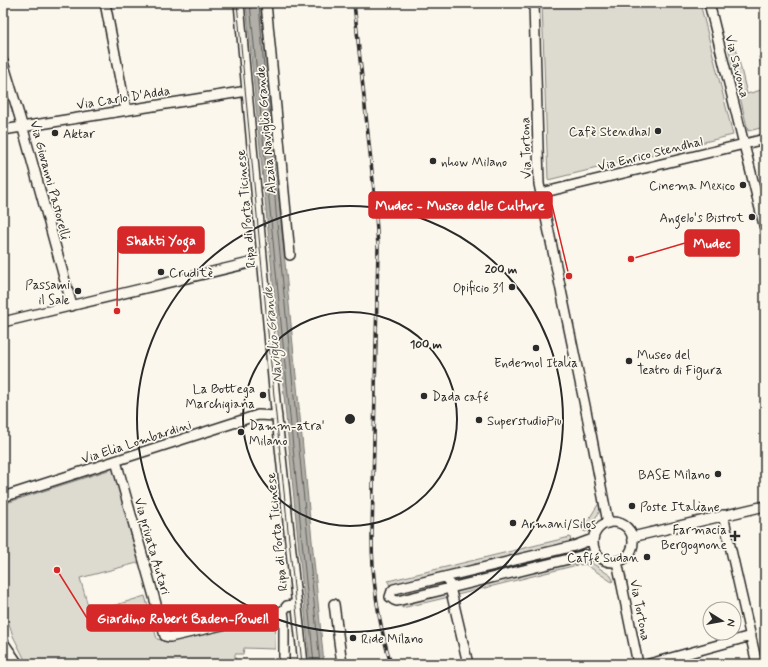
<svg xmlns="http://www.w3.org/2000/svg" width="768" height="667" font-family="Mynerve,sans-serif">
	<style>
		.green { fill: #dddad0; stroke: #84827e }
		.water { fill: #b1afa7; stroke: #7b7a75 }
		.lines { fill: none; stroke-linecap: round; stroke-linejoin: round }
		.shore { stroke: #61605d; stroke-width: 1 }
		.minor-casing { stroke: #2b2b2b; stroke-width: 12 }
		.minor { stroke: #fbf7ec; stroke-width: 9 }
		.tram { stroke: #2b2b2b; stroke-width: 1 }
		.rail-casing { stroke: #2b2b2b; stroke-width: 3.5 }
		.rail { stroke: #fbf7ec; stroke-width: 2; stroke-dasharray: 6; stroke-linecap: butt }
		.ring { fill: none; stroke: #2b2b2b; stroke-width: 2 }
		.poi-dot { fill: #2b2b2b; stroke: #fbf7ec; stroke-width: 1.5 }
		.labels { text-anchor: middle; stroke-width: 3.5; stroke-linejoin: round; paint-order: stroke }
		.street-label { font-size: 13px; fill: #2b2b2b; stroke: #fbf7ec }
		.poi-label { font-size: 13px; fill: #2b2b2b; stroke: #fbf7ec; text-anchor: start }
		.water-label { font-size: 14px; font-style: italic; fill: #5a5956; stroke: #fbf7ec }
		.centre { fill: #2b2b2b; stroke: #fbf7ec; stroke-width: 2 }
		.ring-label { font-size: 12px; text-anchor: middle; font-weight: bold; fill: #2b2b2b; stroke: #fbf7ec; stroke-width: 3.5; stroke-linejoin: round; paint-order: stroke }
		.leader { fill: none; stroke: #d62828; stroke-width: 1.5 }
		.callout-dot { fill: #d62828; stroke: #fbf7ec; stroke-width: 1.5 }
		.callout { fill: #d62828; stroke: #d62828; stroke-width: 1.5 }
		.callout-label { font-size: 14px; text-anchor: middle; font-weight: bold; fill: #fff }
	</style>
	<rect width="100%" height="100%" fill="#fbf7ec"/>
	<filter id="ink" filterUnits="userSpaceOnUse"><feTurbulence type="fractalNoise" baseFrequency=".025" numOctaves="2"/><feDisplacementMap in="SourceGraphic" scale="8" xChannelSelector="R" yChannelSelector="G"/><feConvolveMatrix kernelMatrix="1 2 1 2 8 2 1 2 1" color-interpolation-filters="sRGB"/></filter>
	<g filter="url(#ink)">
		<path class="green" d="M542,3H700L733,135L548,180Z
			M736,48L747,94L765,89V127L748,131L729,50Z
			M765,55V82L759,57Z
			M115,468L141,562L80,578L90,613L145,596L157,639L166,641L276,615L275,649L244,648L243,654H235V664H27L13,636L3,605V504Z
			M599,503L600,511L586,532L582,530Z
			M570,537L571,542L390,586L388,581Z
			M572,548L574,553L483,576L482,571Z
			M586,559L611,576L613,580L612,582L585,564L580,565L578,560Z
			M576,560L577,565L453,596L452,590Z
			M447,592L449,597L402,608L401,602Z"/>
		<path class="water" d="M246,3H262L273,109L280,211L324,664H310Z"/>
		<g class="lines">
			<path class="shore" d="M250,3L314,664
				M259,3L263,57L269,109L276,212L320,664"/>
			<g class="minor-casing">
				<path id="minor" d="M105,3L126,110
					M239,3L275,400L303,664
					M266,3L290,255
					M534,3L539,184L590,430
					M709,3L765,229
					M3,62L20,118L72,306
					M3,130L247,91
					M541,193L765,139
					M3,322L262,260
					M591,434L608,523
					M116,461L165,636L170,637L283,611
					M3,497L258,415L277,416
					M723,515L757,664
					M593 542a20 20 0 1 1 40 0a20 20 0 1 1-40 0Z
					M632,537L765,506
					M593,539L574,546L394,589L392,591L390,597L394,600L397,601L585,555L599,556
					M617,561L638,664
					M449,583L468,664
					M334,604L342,664
					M3,642L18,664
					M3,660L11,653
					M284,664V618L283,611L287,606L297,604
					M649,664L751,636"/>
			</g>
			<use href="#minor" class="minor"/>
			<path class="tram" d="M237,3L274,396L302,664"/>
			<g class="rail-casing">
				<path id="rail" d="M354,3L375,200L378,247L372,536C372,579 378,622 391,664"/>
			</g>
			<use href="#rail" class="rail"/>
		</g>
	</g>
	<g class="ring">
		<circle cx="350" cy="419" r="107"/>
		<circle cx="350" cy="419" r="213"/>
	</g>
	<g class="poi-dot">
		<circle cx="658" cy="131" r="4"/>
		<circle cx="55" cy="133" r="4"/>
		<circle cx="433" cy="161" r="4"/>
		<circle cx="743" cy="185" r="4"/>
		<circle cx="752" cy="217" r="4"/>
		<circle cx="161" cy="272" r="4"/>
		<circle cx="512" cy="287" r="4"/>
		<circle cx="78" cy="291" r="4"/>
		<circle cx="536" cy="348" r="4"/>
		<circle cx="629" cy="361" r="4"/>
		<circle cx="263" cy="395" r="4"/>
		<circle cx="424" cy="396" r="4"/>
		<circle cx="479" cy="420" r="4"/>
		<circle cx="241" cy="432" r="4"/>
		<circle cx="718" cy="474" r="4"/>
		<circle cx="632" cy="506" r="4"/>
		<circle cx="513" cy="523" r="4"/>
		<path d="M733 530h4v4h4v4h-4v4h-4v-4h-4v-4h4z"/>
		<circle cx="647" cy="557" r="4"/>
		<circle cx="353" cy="638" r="4"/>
	</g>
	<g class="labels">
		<g class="street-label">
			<text transform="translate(738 66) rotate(76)" y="5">Via Savona</text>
			<text transform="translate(123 97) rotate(-9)" y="5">Via Carlo D'Adda</text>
			<text transform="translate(265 130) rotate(-95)" y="5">Alzaia Naviglio Grande</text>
			<text transform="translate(525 148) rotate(-92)" y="5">Via Tortona</text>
			<text transform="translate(650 153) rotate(-14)" y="5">Via Enrico Stendhal</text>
			<text transform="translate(51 180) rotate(75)" y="5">Via Giovanni Pastorelli</text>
			<text transform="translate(245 209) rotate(-95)" y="5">Ripa di Porta Ticinese</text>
			<text transform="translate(136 441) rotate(-18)" y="5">Via Elia Lombardini</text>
			<text transform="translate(276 532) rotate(-96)" y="5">Ripa di Porta Ticinese</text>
			<text transform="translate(153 546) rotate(74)" y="5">Via privata Autari</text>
			<text transform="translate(641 610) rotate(79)" y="5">Via Tortona</text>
		</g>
		<g class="poi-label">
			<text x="650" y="136" text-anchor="end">Cafè Stendhal</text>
			<text x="63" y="138">Aktar</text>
			<text x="441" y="166">nhow Milano</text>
			<text x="735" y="190" text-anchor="end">Cinema Mexico</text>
			<text x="744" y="222" text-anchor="end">Angelo's Bistrot</text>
			<text x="169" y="277">Cruditè</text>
			<text x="70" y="289" text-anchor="end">Passami<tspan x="70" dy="15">il Sale</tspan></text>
			<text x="504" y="292" text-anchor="end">Opificio 31</text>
			<text x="637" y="359">Museo del<tspan x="637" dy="15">Teatro di Figura</tspan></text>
			<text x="536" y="367" text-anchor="middle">Endemol Italia</text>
			<text x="255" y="393" text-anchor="end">La Bottega<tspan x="255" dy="15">Marchigiana</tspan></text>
			<text x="432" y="401">Dada café</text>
			<text x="487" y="425">SuperstudioPiu</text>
			<text x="249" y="430">Damm-atra'<tspan x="249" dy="15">Milano</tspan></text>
			<text x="710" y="479" text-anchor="end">BASE Milano</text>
			<text x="640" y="511">Poste Italiane</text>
			<text x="521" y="528">Armani/Silos</text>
			<text x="727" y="534" text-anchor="end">Farmacia<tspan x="727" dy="15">Bergognone</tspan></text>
			<text x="639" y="562" text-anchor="end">Caffé Sudan</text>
			<text x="361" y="643">Ride Milano</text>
		</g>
		<g class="water-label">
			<text transform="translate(272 335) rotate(-96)" y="5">Naviglio Grande</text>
		</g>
	</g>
	<circle cx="350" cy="419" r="6" class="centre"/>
	<g class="ring-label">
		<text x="501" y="273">200 m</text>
		<text x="426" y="348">100 m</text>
	</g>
	<path class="leader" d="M569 276L552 205M117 311L118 240M631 259L685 243M57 570L87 618"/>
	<g class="callout-dot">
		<circle cx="569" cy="276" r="4"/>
		<circle cx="117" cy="311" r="4"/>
		<circle cx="631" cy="259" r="4"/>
		<circle cx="57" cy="570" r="4"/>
	</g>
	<g class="callout">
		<rect x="369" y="192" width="183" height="26" rx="4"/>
		<rect x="118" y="227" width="86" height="26" rx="4"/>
		<rect x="685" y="230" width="54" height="26" rx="4"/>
		<rect x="87" y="605" width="191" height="26" rx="4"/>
	</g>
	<g class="callout-label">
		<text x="460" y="210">Mudec - Museo delle Culture</text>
		<text x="161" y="245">Shakti Yoga</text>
		<text x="712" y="248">Mudec</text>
		<text x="183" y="623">Giardino Robert Baden-Powell</text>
	</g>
	<rect width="768" height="667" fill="none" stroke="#fbf7ec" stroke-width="16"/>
	<rect x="8" y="8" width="752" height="651" fill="none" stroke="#2b2b2b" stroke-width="1.5" filter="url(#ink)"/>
	<g transform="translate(722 621) rotate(101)"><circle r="19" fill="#fbf7ec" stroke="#a8a59f"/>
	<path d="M0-3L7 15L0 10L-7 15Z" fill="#2b2b2b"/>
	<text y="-6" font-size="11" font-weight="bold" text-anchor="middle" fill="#2b2b2b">N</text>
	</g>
</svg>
